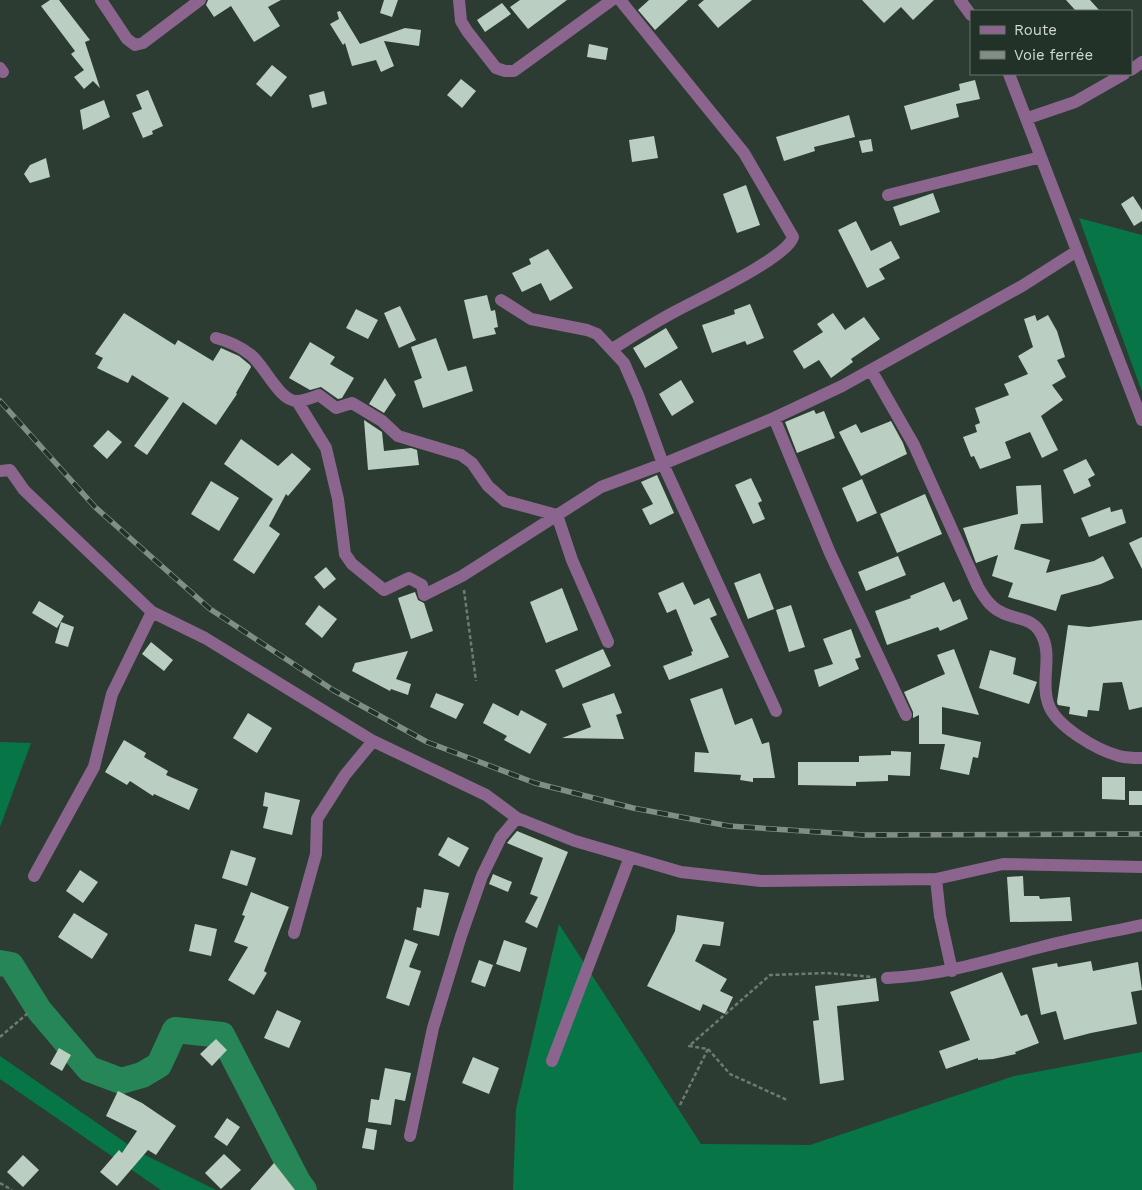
<svg xmlns="http://www.w3.org/2000/svg" width="1142" height="1190" font-family="'Work Sans',sans-serif">
	<style>
		.forest { fill: #087547 }
		.lines { fill: none; stroke-linecap: round; stroke-linejoin: round }
		.river { stroke: #268657; stroke-width: 26 }
		.building { fill: #bacec1 }
		.path { stroke: #6e7b72; stroke-width: 2.5; stroke-dasharray: 4 2.5; stroke-linecap: butt }
		.minor { stroke: #8c658f; stroke-width: 12 }
		.rail-casing { stroke: #818d85; stroke-width: 5.5 }
		.rail { stroke: #223228; stroke-width: 4; stroke-dasharray: 11; stroke-linecap: butt }
	</style>
	<rect width="100%" height="100%" fill="#2c3c32"/>
	<path class="forest" d="M1079,218L1142,235V392Z
		M0,742L31,743L0,827Z
		M559,924L701,1144L810,1145L1014,1076L1142,1052V1190H513L516,1109Z
		M0,1056L139,1152L216,1190H161L0,1079Z"/>
	<g class="lines">
		<path class="river" d="M0,963L11,965L39,1010L89,1069L121,1081L142,1075L159,1065L175,1030L222,1035L298,1182L304,1190"/>
	</g>
	<path class="building" d="M50,0H59L90,40L85,42L100,88L93,81L84,89L74,77L84,70L71,54L75,51L41,6Z
		M208,0H281L268,7L280,26L254,42L231,6L214,17L206,5Z
		M384,0H398L392,17L380,13Z
		M520,0H567L528,29L510,7Z
		M649,0H688L655,30L638,10Z
		M704,0H752L718,28L698,5Z
		M862,0H934L913,20L901,7L884,23Z
		M1066,0H1090L1100,11H1076Z
		M502,3L511,14L485,32L477,20Z
		M340,11L360,44L405,28L421,30L419,46L384,41L394,66L381,72L376,60L352,66L345,43L343,45L330,24L339,19L337,12Z
		M589,44L608,48L606,60L587,57Z
		M272,65L287,77L271,97L256,84Z
		M461,79L476,91L462,108L447,95Z
		M975,80L980,99L956,104L959,117L911,130L904,106L960,90L959,84Z
		M148,90L163,126L152,131L153,134L143,138L132,113L142,109L136,95Z
		M324,91L327,104L312,108L309,95Z
		M104,100L110,117L83,130L80,110Z
		M849,115L855,137L814,147L815,151L784,161L776,137Z
		M654,136L658,158L632,162L629,140Z
		M871,139L873,151L862,153L859,141Z
		M46,158L50,177L30,183L24,174L30,165Z
		M746,185L760,225L737,233L723,194Z
		M933,193L940,212L900,226L893,207Z
		M1133,196L1142,210V221L1134,226L1121,204Z
		M856,221L871,251L891,241L900,258L879,269L885,279L867,288L838,230Z
		M548,249L573,288L550,301L541,283L522,292L512,273L531,264L529,259Z
		M487,295L491,311L495,310L498,327L494,328L496,334L473,339L464,300Z
		M750,304L764,338L747,345L745,341L712,353L702,325L735,314L734,310Z
		M400,306L416,340L399,348L384,313Z
		M356,309L378,320L368,339L346,328Z
		M124,313L175,345L178,340L213,361L221,348L239,356L250,365L251,367L236,393L237,394L216,425L183,402L147,455L134,446L169,398L132,375L128,383L97,368L103,358L95,354Z
		M833,313L845,330L864,317L880,339L851,359L853,362L831,378L819,360L804,369L793,351L823,332L817,324Z
		M1035,315L1037,321L1048,315L1057,331L1065,357L1057,360L1066,377L1052,385L1063,400L1041,416L1058,450L1042,458L1030,432L1005,442L1011,458L980,469L974,456L971,457L963,437L977,432L975,425L980,423L975,408L1009,395L1004,384L1028,374L1018,356L1033,347L1024,319Z
		M666,328L678,348L645,368L633,348Z
		M436,338L448,371L466,366L473,391L423,408L414,381L422,378L411,347Z
		M310,342L335,357L330,364L354,378L342,398L338,399L321,387L310,390L289,378Z
		M385,378L396,395L384,413L369,404Z
		M681,380L694,402L672,416L659,394Z
		M814,410L816,414L824,411L835,438L797,453L785,422Z
		M364,420L382,432L384,451L411,448L417,450L419,465L368,470Z
		M891,421L903,443L907,454L861,476L839,432L856,424L861,433Z
		M108,430L122,442L107,459L93,446Z
		M241,439L278,466L292,453L311,469L288,496L286,494L269,526L280,534L254,574L233,560L273,499L224,464Z
		M1086,459L1095,475L1088,479L1091,486L1074,494L1063,470Z
		M657,475L674,513L650,525L642,509L653,504L641,482Z
		M751,478L762,501L758,503L765,519L753,524L735,485Z
		M862,479L877,513L857,522L842,488Z
		M211,481L239,498L219,531L191,514Z
		M1041,485L1043,523L1021,524L1014,549L1050,560L1046,573L1094,561L1103,556L1114,578L1101,584L1061,595L1056,611L1008,597L1013,583L992,576L998,555L976,563L963,528L1018,514L1016,486Z
		M925,494L942,534L897,553L880,514Z
		M1110,507L1111,512L1122,509L1126,523L1089,537L1081,518Z
		M1142,537V569L1129,543Z
		M898,556L906,575L866,591L858,572Z
		M326,567L336,579L324,589L314,577Z
		M760,573L774,609L748,619L734,583Z
		M683,582L694,605L709,598L717,615L710,618L729,657L669,680L663,666L692,655L691,652L693,651L676,609L667,613L658,593Z
		M944,582L953,602L960,599L968,619L940,631L938,627L887,645L875,611L911,598L910,596Z
		M562,588L578,630L546,643L530,602Z
		M415,592L418,600L424,603L433,631L411,639L398,598Z
		M39,601L64,616L57,628L32,613Z
		M319,605L337,619L322,638L305,624Z
		M791,605L805,647L789,652L776,610Z
		M1142,620V707L1129,710L1122,682L1103,683L1099,711L1088,710L1087,717L1069,714L1070,707L1058,705L1057,702L1068,625L1089,627Z
		M61,622L74,627L68,647L55,643Z
		M851,629L861,657L855,659L859,669L819,687L814,670L833,664L823,639Z
		M151,642L173,660L164,671L142,654Z
		M603,649L611,666L563,688L555,670Z
		M954,649L979,715L942,707V734L981,742L978,758L973,757L969,775L940,769L945,744H919V715L913,718V712L904,692L945,674L937,655Z
		M990,650L1016,658L1013,674L1037,682L1029,704L979,688Z
		M408,651L396,679L411,684L408,695L391,689L390,691L352,671L355,663Z
		M722,688L735,725L752,718L762,744L769,742L775,778H753V782L740,780L741,775L694,772L695,752L709,753L690,699Z
		M436,693L464,704L456,719L430,707Z
		M614,693L622,713L616,715L624,739L562,738L591,727L582,704Z
		M493,703L518,716L521,710L547,724L530,754L504,740L507,736L483,723Z
		M248,713L272,728L257,753L233,738Z
		M124,740L146,753L144,757L168,771L166,775L198,789L189,810L154,794L153,796L130,781L127,785L105,772Z
		M891,751L911,752L910,776L888,775V781L856,782V786L798,785V762H859V756L891,755Z
		M1102,777H1125V800L1102,799Z
		M1129,791H1142V805H1129Z
		M265,792L300,800L292,835L263,828L268,807L263,806Z
		M517,831L568,852L537,928L525,922L538,897L530,894L543,858L507,843Z
		M448,837L469,848L459,867L438,855Z
		M231,850L256,858L247,886L222,878Z
		M80,870L98,882L83,903L66,891Z
		M493,874L512,882L508,892L489,884Z
		M1023,876L1024,896H1039L1040,899L1070,897L1072,921L1010,922L1007,877Z
		M424,889L449,893L439,936L413,930L417,907L421,908Z
		M251,892L289,907L264,971L267,973L254,995L228,980L248,947L234,942L245,916L242,915Z
		M74,913L108,934L92,959L58,937Z
		M677,915L724,922L720,946L703,944L695,961L727,979L720,991L733,997L725,1014L703,1004L700,1011L647,986L675,931Z
		M195,924L217,929L211,956L189,951Z
		M405,939L418,944L409,967L421,971L409,1006L386,998Z
		M504,940L527,948L520,972L496,964Z
		M479,960L493,965L485,987L471,982Z
		M1091,961L1093,971L1138,962L1142,990L1131,992L1137,1024L1091,1033L1064,1040L1056,1011L1041,1015L1032,968L1057,963L1058,967Z
		M1002,972L1021,1016L1027,1014L1039,1043L1015,1052L1016,1054L993,1059L978,1060V1058L946,1069L939,1051L970,1040L950,992Z
		M876,978L879,1001L837,1006L844,1080L820,1084L813,1021L819,1020L815,986Z
		M277,1010L301,1021L289,1048L264,1038Z
		M216,1039L227,1050L212,1066L200,1054Z
		M59,1048L71,1055L62,1071L50,1064Z
		M473,1057L499,1068L489,1094L462,1083Z
		M385,1068L411,1073L405,1101L395,1099L391,1125L368,1122L371,1099L379,1100Z
		M118,1091L142,1103L176,1126L156,1155L148,1150L117,1186L100,1172L119,1150L122,1153L137,1131L106,1116Z
		M227,1118L240,1127L227,1146L214,1137Z
		M366,1128L377,1130L374,1150L362,1148Z
		M224,1154L241,1170L221,1189L205,1173Z
		M23,1155L39,1170L23,1187L7,1172Z
		M274,1163L295,1190H250Z"/>
	<g class="lines">
		<path class="path" d="M464,590L476,681
			M0,1037L28,1013
			M708,1049L730,1074L787,1100
			M680,1105L708,1049L689,1046L770,975L827,973L873,977
			M0,1183L12,1190"/>
		<path class="minor" d="M101,0L127,39L135,45L143,43L200,0
			M459,0L461,21L467,31L496,68L505,71H514L612,0
			M960,0L971,15
			M0,68L3,72
			M1131,70L1142,62
			M1009,74L1142,420
			M1028,118L1075,102L1124,74
			M888,195L1041,157
			M501,300L531,319L587,330L597,334L624,363L638,395L663,464L776,711
			M216,338C228,341 241,347 251,355C264,365 280,402 297,401C304,401 313,397 319,395L336,408L352,403L382,421L398,436L461,455L472,463L488,486L505,501L557,515L572,560L608,642
			M612,349C633,336 655,322 678,310C700,298 787,258 793,237L744,153L620,0
			M871,370L914,445L978,587C984,597 990,607 1001,612C1015,620 1031,617 1040,632C1054,654 1040,680 1048,703C1055,726 1097,750 1119,756C1126,758 1135,758 1142,758
			M297,401L326,448L338,499L345,554L352,564L384,590L409,578L422,585L424,595L462,576L601,487L663,464L774,418L842,386L1022,286L1077,251
			M774,418L830,553L906,715
			M0,471L10,470L24,490L152,612L205,638L373,741L486,795L517,818L575,841L681,872L761,881L936,879L1003,864L1142,867
			M34,876L94,767L112,694L152,612
			M936,879L940,916L952,971
			M294,933L316,854L317,819L345,775L373,741
			M887,978C945,975 990,960 1045,946C1077,938 1110,932 1142,925
			M552,1061L630,857
			M410,1136L433,1028L461,936L482,876L501,837L517,818"/>
		<g class="rail-casing">
			<path id="rail" d="M0,401L95,507L210,609L333,690L427,742L535,783L633,808L729,826L864,835L1142,834"/>
		</g>
		<use href="#rail" class="rail"/>
	</g>
	<rect x="970" y="10" width="162" height="65" fill="#223228" stroke="#68756c"/>
	<rect x="980" y="26" width="25" height="8" fill="#8c658f" stroke="#68756c"/>
	<text x="1014" y="35" font-size="15" fill="#d0d9d3">Route</text>
	<rect x="980" y="51" width="25" height="8" fill="#818d85" stroke="#68756c"/>
	<text x="1014" y="60" font-size="15" fill="#d0d9d3">Voie ferrée</text>
</svg>
